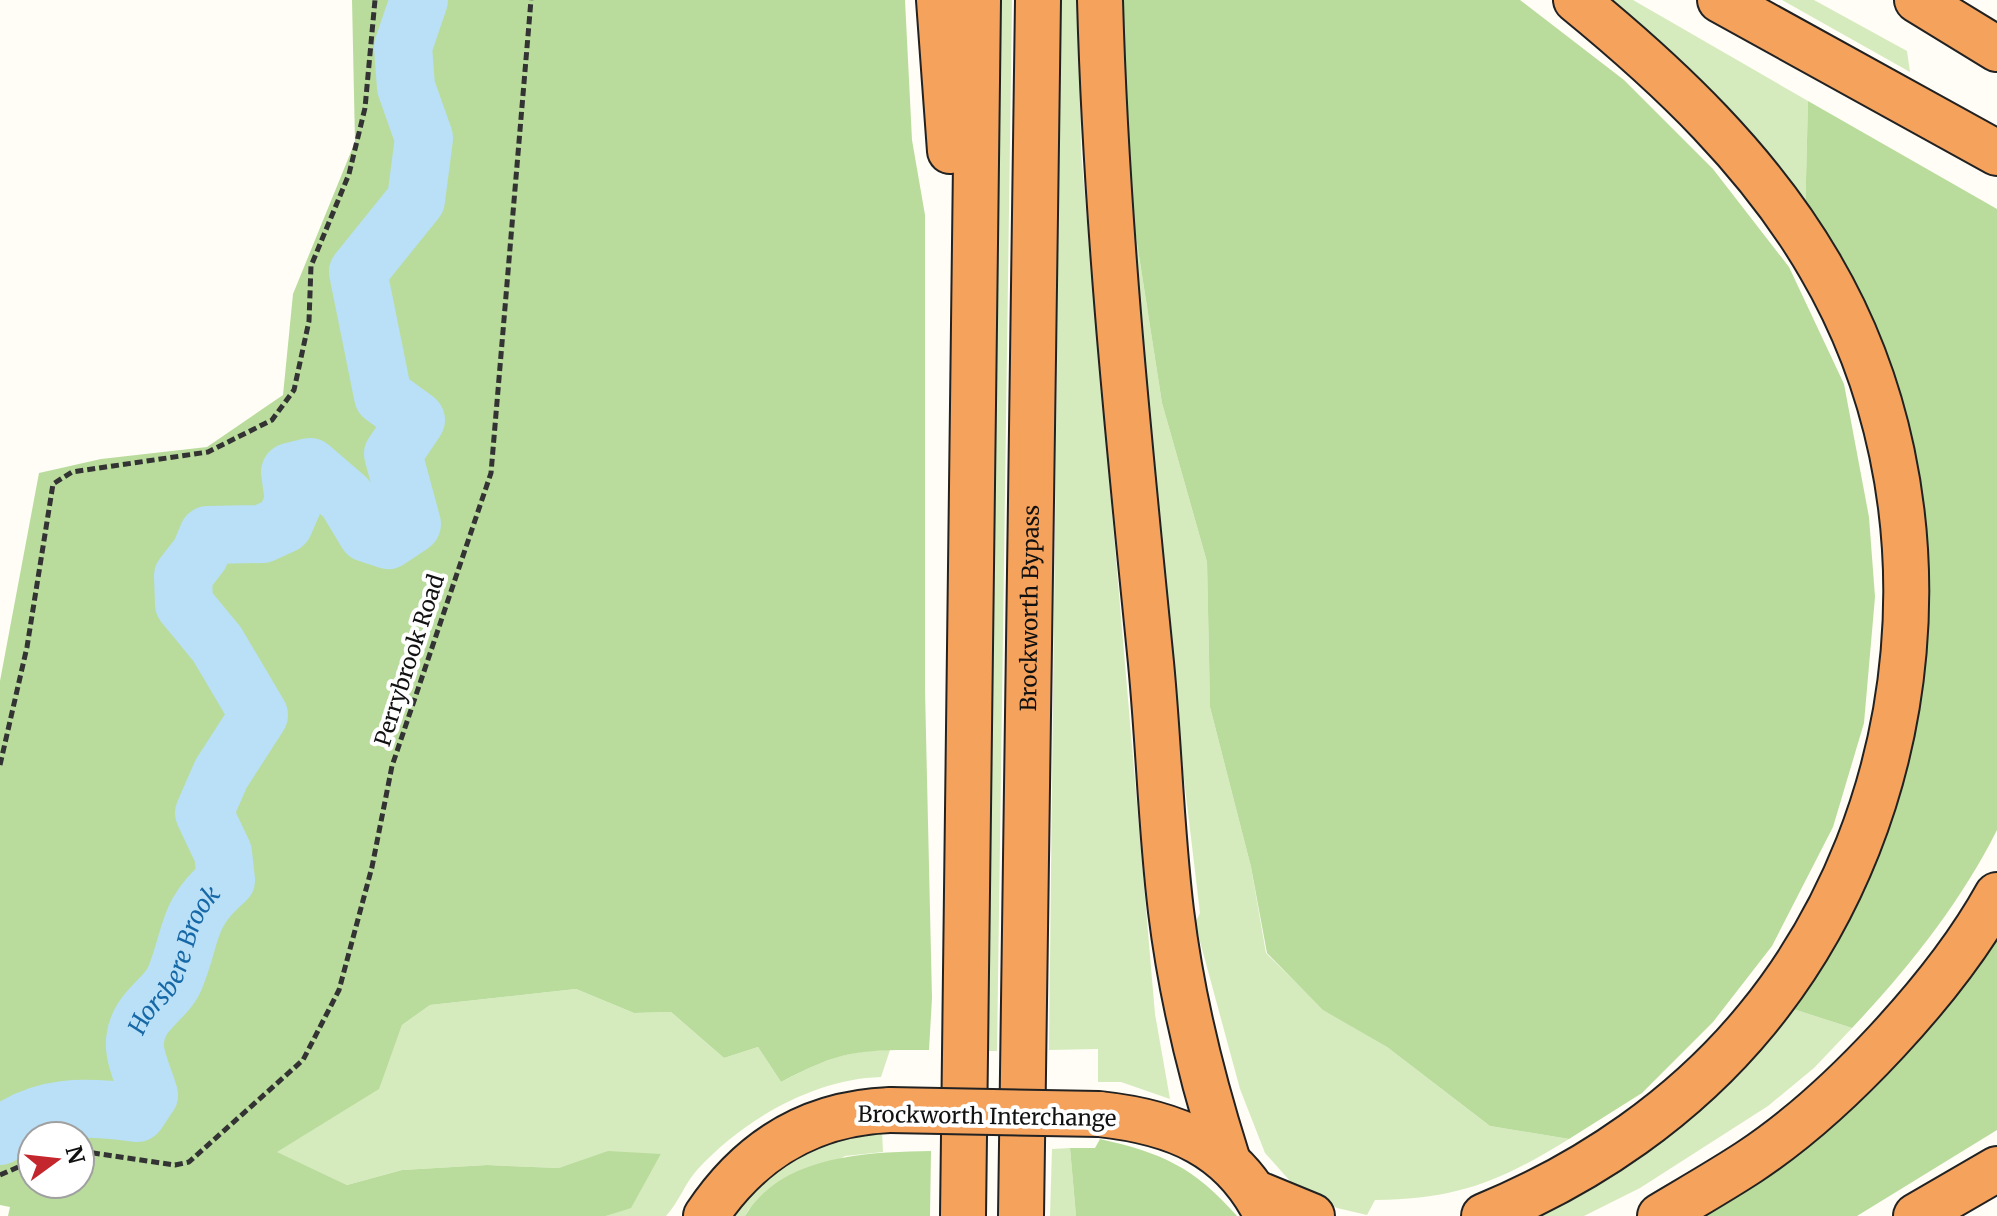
<svg xmlns="http://www.w3.org/2000/svg" width="1997" height="1216" font-family="Merriweather,serif">
	<style>
		.green { fill: #d5ebbd }
		.forest { fill: #b9dc9c; fill-rule: evenodd }
		.lines { fill: none; stroke-linecap: round; stroke-linejoin: round }
		.river { stroke: #b9e0f7; stroke-width: 58 }
		.highway-casing { stroke: #222; stroke-width: 48 }
		.path { stroke: #333; stroke-width: 5; stroke-dasharray: 8 4; stroke-linecap: butt }
		.highway { stroke: #f5a25d; stroke-width: 44 }
		.highway-bridge-casing { stroke: #222; stroke-width: 48; stroke-linecap: butt }
		.highway-bridge { stroke: #f5a25d; stroke-width: 44 }
		.labels { text-anchor: middle; stroke-width: 8; stroke-linejoin: round; paint-order: stroke }
		.street-label { font-size: 22px; fill: #111; stroke: #fff }
		.water-label { font-size: 24px; font-style: italic; fill: #1768a6; stroke: #fff }
	</style>
	<rect width="100%" height="100%" fill="#fffdf5"/>
	<path class="green" d="M997,0H1012L997,1051H982Z
		M1061,0H1079L1081,151L1155,1014L1170,1099L1121,1082H1098V1049L1049,1050Z
		M1594,0H1633L1808,101L1805,218Z
		M1782,0H1814L1907,51L1910,72Z
		M1125,166L1162,403L1207,562L1210,707L1251,867L1266,953L1323,1009L1387,1047L1490,1126L1569,1139C1499,1182 1458,1199 1375,1200L1367,1215L1337,1208L1290,1181L1265,1153L1240,1089L1195,923L1200,913L1162,595Z
		M576,989L634,1013L671,1012L724,1058L758,1047L781,1082C817,1063 848,1049 890,1050L881,1077C813,1079 743,1120 697,1170C685,1183 679,1202 666,1216H606L631,1207L661,1154L559,1168L487,1165L402,1170L347,1185L276,1152L378,1089L402,1025L430,1005Z
		M1787,1007L1852,1028L1814,1068L1768,1106L1640,1188L1584,1216H1513Z
		M882,1131L883,1152L845,1156L749,1209L745,1216H730L744,1195L810,1145Z
		M1070,1148L1076,1216H1050L1052,1149Z"/>
	<path class="forest" d="M352,0H905L912,140L925,215V690L932,998L929,1050C861,1050 843,1049 781,1082L758,1047L724,1058L671,1012L634,1013L576,989L430,1005L402,1025L379,1089L277,1152L347,1185L402,1170L487,1165L559,1168L608,1151L661,1154L631,1208L606,1216H8L10,1207L0,1205V681L39,473L101,459L207,447L283,395L293,294L355,142ZM32,1136H80V1184H32Z
		M1123,0H1520L1624,80L1713,169L1789,267L1844,384L1869,517L1875,597L1864,723L1833,827L1772,946L1713,1022L1642,1093L1569,1139L1490,1126L1387,1047L1323,1010L1267,953L1251,867L1210,707L1207,562L1162,403L1125,166Z
		M1808,101L1997,209V830C1961,902 1908,969 1852,1028L1787,1007L1919,626L1805,218Z
		M1997,932V1130L1857,1216H1700L1786,1158L1873,1090L1947,1000Z
		M1100,1139C1162,1153 1194,1167 1237,1216H1076L1070,1148H1095Z
		M931,1151L930,1216H745C781,1155 868,1152 931,1151Z"/>
	<g class="lines">
		<path class="river" id="s1" d="M0,1136C43,1104 86,1106 137,1113L149,1095C145,1080 133,1056 135,1040C138,1010 166,1000 175,978C193,934 185,915 226,880L223,853L204,813L221,774L259,715L217,644L184,604L183,576L200,554L208,535L262,534L284,524L294,501L290,472L310,467L346,498L367,533L388,540L412,524L393,454L416,420L383,396L358,272L416,200L424,138L406,87L403,47L419,0"/>
		<g class="highway-casing">
			<g id="highway">
				<path d="M939,0L950,151"/>
				<path d="M1100,0C1106,222 1129,442 1151,663C1159,746 1161,829 1171,911C1181,994 1202,1079 1227,1158"/>
				<path d="M1720,0L1997,153"/>
				<path d="M1917,0L1997,49"/>
				<path d="M1099,1114C1174,1122 1233,1145 1267,1216"/>
				<path d="M1256,1193L1312,1216"/>
				<path d="M706,1216C750,1150 810,1113 890,1110"/>
				<path d="M963,1216L978,0"/>
				<path id="s2" d="M1021,1216L1038,0"/>
				<path d="M1484,1216C1589,1173 1685,1107 1757,1019C1927,811 1957,499 1820,266C1759,161 1669,76 1576,0"/>
				<path d="M1660,1216C1690,1198 1720,1181 1749,1162C1837,1104 1946,987 1997,895"/>
				<path d="M1916,1216L1997,1169"/>
			</g>
		</g>
		<path class="path" d="M0,765L27,647L53,484L72,472L208,452L272,420L294,390L309,321L311,266L349,174L365,108L375,0
			M80,1151L175,1165L189,1162L303,1060L339,990L372,867L392,766L491,473L531,0
			M0,1175L32,1161"/>
		<use href="#highway" class="highway"/>
		<g class="highway-bridge-casing">
			<path id="highway-bridge" d="M890,1110L1099,1114"/>
		</g>
		<use href="#highway-bridge" class="highway-bridge"/>
	</g>
	<g class="labels">
		<g class="street-label">
			<text dy="8" stroke="none"><textPath href="#s2" startOffset="608">Brockworth Bypass</textPath></text>
			<text transform="translate(409 660) rotate(-72)" y="8">Perrybrook Road</text>
			<text transform="translate(987 1116) rotate(1)" y="8">Brockworth Interchange</text>
		</g>
		<g class="water-label">
			<text dy="8" stroke="none"><textPath href="#s1" startOffset="312">Horsbere Brook</textPath></text>
		</g>
	</g>
	<g transform="translate(56 1160) rotate(75)"><circle r="38" fill="#ffffff" stroke="#a0a0a0" stroke-width="2"/>
	<path d="M0-6L14 30L0 20L-14 30Z" fill="#c4262e"/>
	<text y="-12" font-size="22" font-weight="bold" text-anchor="middle" fill="#111111">N</text>
	</g>
</svg>
